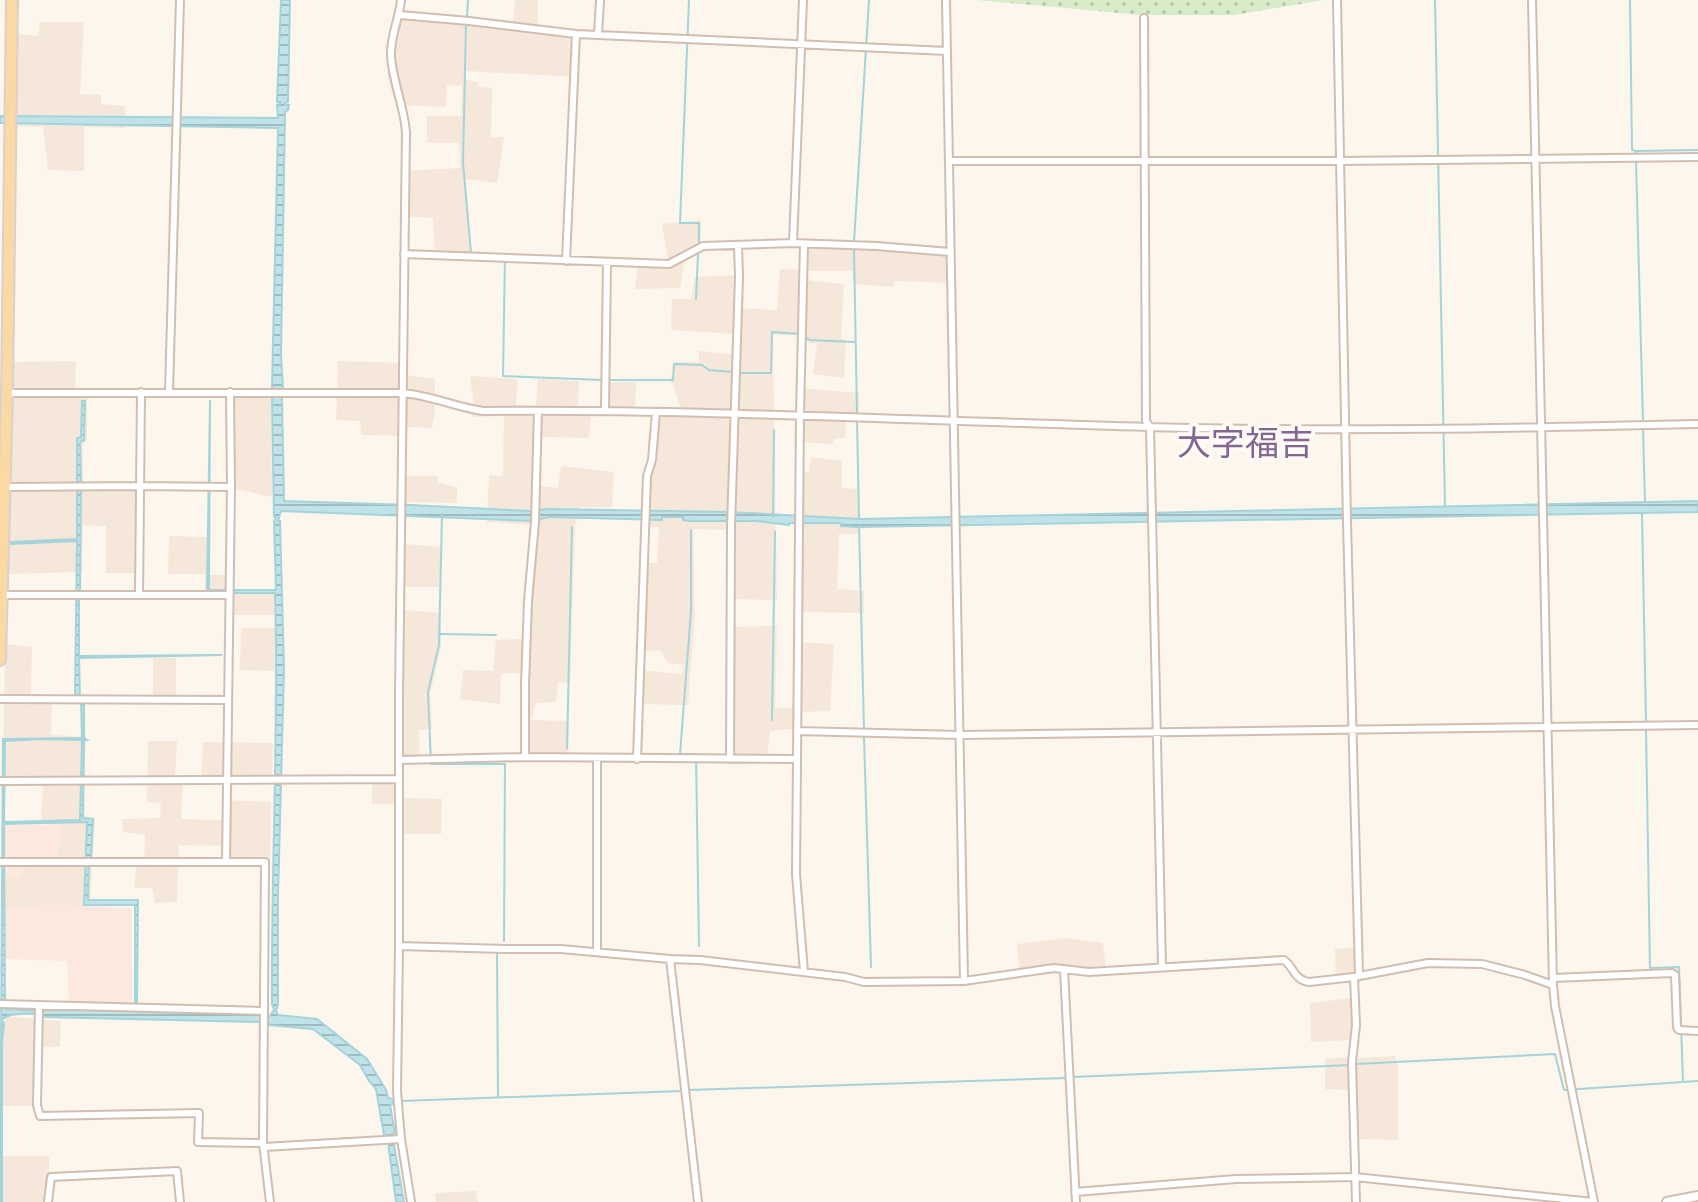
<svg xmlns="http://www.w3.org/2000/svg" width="1698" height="1202" font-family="Karla,'Noto Sans JP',sans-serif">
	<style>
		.residential { fill: #f5e8da }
		.commercial { fill: #fde8e0 }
		.grass { fill: url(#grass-dots) }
		.water { fill: url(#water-rules); stroke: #a5d3da; stroke-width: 2; fill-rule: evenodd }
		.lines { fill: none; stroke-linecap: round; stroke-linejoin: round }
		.stream { stroke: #a5d3da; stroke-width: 2 }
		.minor-casing { stroke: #d1beb0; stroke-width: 10 }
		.tertiary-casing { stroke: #d1beb0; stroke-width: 12 }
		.primary-casing { stroke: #dad1cd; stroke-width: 14 }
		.minor { stroke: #fff; stroke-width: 6 }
		.tertiary { stroke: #fff; stroke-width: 8 }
		.primary { stroke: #fbd9a5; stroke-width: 10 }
		.labels { text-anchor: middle; stroke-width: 8; stroke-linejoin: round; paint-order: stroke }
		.quarter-label { font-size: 34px; fill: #846695; stroke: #fffaf3 }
	</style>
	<defs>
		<pattern id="grass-dots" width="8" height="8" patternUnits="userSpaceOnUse" patternTransform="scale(2)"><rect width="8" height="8" fill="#d8ecc9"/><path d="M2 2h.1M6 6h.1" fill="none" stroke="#b4c2a5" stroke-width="1.8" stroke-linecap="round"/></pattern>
		<pattern id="water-rules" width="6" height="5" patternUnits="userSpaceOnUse" patternTransform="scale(2)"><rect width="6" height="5" fill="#bfe3e8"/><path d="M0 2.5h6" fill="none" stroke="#a0bbbe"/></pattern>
	</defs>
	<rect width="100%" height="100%" fill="#fdf6ec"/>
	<path class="residential" d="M515,0H538V27L578,32L576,77L466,71V80L478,82V87L492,88L491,137H504L497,183L466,179L472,259L435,257L433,218L401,216V171L460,168L459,143H427V116H461L462,86L447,85L446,107L396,105L388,78L387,52L389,35L403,13L513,21Z
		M40,22H84L80,94L101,95V104L125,106V128L84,127V171L48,170L43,127L17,126V34L38,36Z
		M701,220L700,252L684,262L680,288L635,289L638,259H668L662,224Z
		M791,238L953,249L954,283L894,281L893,287L853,284L852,271H805L806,280L844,284L841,339L846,340L844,378L813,374L817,343H809L799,335H773L777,600L727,599L728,530L693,529L695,613L688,705L637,704L638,670L682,674L684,665L668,663L661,651L639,650L641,563H657L659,527L642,528L645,474L650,459L653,415L591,414L589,438L541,437L539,486L558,488L561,466L614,472L612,507H580L575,526L570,683L558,682L556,702L536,703L531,720L569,721L568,761H523L522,673H501L500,704L460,699L463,670L493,671L496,640L523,639L530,525L487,522L489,475L503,476L504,416L472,417L474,404L470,376L518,379L516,405L536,406L538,379L579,381L578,406H601L602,382H636L635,408L681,409L671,379L673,362H699V351L731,354L733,334L671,330L672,299H692L694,277L740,275V308L777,310L780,269L801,270V247L791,246Z
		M76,361L75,390L87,391V442L83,444V483L143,484L142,573H106V526L83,525L82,572L7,574L13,362Z
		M338,361L405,363V375L435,379V413L432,428L407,427L406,436L361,435L360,421L336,420Z
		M799,388L859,393V420L846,421L845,438L834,439L832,444L798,442Z
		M271,395L272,497L235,489L234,396Z
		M811,457L842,461V488L860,489V534H839L837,589L864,591V613L796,612L798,472H809Z
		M397,476H438V483L457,487V503L407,502L405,518V544L443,547L441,587H404L405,610L441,613V646L430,694L432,729L419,730L420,757L404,763V798L442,799L441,834H395V804H372V777L396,776Z
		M169,536L210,537L209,575H234V590L274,591V615H227V598H205V574H168Z
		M777,626L775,708H794L795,642L834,644L830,711L802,712V728L770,731L767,761H726L728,627Z
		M241,628H275L274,671L240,670Z
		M5,644L32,647L31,695L52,697L51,735L86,737L84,816L95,818L90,907L51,905L2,910L3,877L27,859L61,825L41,824L43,784L3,783Z
		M153,658H176V702H153Z
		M148,741H177L175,778H183L181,819L222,820L223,800L271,802L270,864H223V846L179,845L177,902L155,903L152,888H134L137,859H144L145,835L123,832L122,819L160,818L161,803L147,802Z
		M203,742L273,743L272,784L201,783Z
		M1065,938L1103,943L1106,969L1105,974L1090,975L1062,972L1020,977L1017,944Z
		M1360,947L1361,979L1357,983L1359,1028L1355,1058L1395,1056L1398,1067V1140L1352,1139L1349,1090L1325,1089V1059L1348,1057L1351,1040L1311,1042L1310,1003L1352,998L1351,979L1336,981L1335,949Z
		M1,1016L61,1021L60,1047H41L39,1106H1Z
		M1,1156H49V1175L54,1179L52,1202H0Z
		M476,1191L478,1202H436L435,1193Z"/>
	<path class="commercial" d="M2,825H61L57,859H27L20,877H3Z
		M51,905L132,908V1005L69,1004L67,961L2,959V910Z"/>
	<path class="grass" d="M977,0H1324L1234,15H1142Z"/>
	<path class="water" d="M281,0H290L288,102L285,103V105H289L288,110L285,112L281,354L283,388L280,389V397L282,398L284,501L410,505L530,511L547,509L729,512L860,519L1698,501V512L858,527L841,526L840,523H790L789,525L756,521H690L683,520V517H662V520L549,517L532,521L281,511L278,521H280L284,669L278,897V1005L276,1010L278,1015L317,1019L367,1059L386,1090L388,1098L393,1099V1104L390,1105L395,1133L392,1134L404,1202H396L387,1135H384L376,1089L369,1081L360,1065L313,1029L269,1025L268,1019L260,1020V1022L43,1017L42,1014C30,1014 9,1012 1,1020L4,1023L2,1043V1202H0L3,739L82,738L81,702L75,695L77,541L11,544V542L77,539V438L81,437L82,401H85L84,440L80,442L81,482H79L81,490L80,591H207L210,400L209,590H276L274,521L276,518L274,517L272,399L273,397L274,389L272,387L278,128L0,123V116L278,118L277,105L280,104V102H277ZM79,593H275C279,730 271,867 272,1004L274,1010L269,1017H260L259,1014L137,1011L138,900H88L89,859L91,858L93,819L83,818L84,740H87L84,738V701L80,697L79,658L222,655L79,656ZM41,739L82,740L80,820L4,822L5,741ZM87,822L84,905H135V1011L43,1009L42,1011L5,1009L4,824Z"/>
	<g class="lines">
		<path class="stream" d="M689,0L680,223H699V242
			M1435,0L1445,507
			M1630,0L1632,150L1636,151V154
			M467,17L468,0
			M466,23L463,163L471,253L505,255L503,376L602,380
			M1636,151L1698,150
			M1636,161L1643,422
			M854,242L869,0
			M854,249L857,414
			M696,299L698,254
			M805,337L810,340L854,342
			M739,373H771L772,332L800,334
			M608,380H673L674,364L702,365L709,370L733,372
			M857,421L859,518
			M1643,429L1645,502
			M1642,513L1646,722
			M442,514L439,645L428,692L431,764H505L504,941
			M773,517L774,430
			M859,525L864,730
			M691,530V611L680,754H696L699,946
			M441,634L496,635
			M772,720L775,532
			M1646,729L1650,968L1679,967L1683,1081
			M864,737L871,967
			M567,748L572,527
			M497,953L498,1096
			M1356,1064L1555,1054L1564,1090L1698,1081
			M1073,1077L1350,1065
			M689,1090L1066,1078
			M401,1101L682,1091"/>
		<g class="minor-casing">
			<path id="minor" d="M401,0C399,20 390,36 391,57C393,83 404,106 406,132L399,694V946L397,1091L401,1139L411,1202
				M1337,0L1347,522L1359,975
				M1532,0L1553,985L1555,1006L1594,1202
				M946,1L964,981
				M400,15L469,21L576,34L947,51
				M1144,18L1146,421L1150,427L1162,967
				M598,35L600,0
				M949,161H1340L1698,157
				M793,243L803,0
				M404,254L669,264L703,246L793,243L876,246L950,252
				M566,261L576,34
				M169,392L180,0
				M7,393H402C430,395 455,407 483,411C705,409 926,421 1148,427C1332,432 1515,428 1698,424
				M605,410L607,262
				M5,487L140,486L231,487
				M2,595H229
				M139,595L141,392
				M0,699L228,700
				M797,731L960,735L1698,725
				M525,757V685L528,601L535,522L538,411
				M597,758V952
				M637,759L647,476L652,460L656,412
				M730,759L731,527L739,277L738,245
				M399,760L525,757L796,759
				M0,781L399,779
				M0,862H226L231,487L230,392
				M226,862H265L263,1143L270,1202
				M399,946L505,949H561L670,959L700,960L845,977L864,982L964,981L1054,968L1089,972L1284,960C1294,967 1294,980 1309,982L1354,977L1428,963L1482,964L1525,975L1553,985
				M670,959L698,1202
				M1064,970L1076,1202
				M804,972L796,874L800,415L804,244
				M1354,977L1356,1025L1352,1062L1356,1202
				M1553,978L1672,973L1675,975L1677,1027L1679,1030L1698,1031
				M0,1004L264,1011
				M39,1005L37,1105L40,1116L199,1113L198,1142L263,1143
				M264,1147L401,1139
				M1075,1192L1236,1179L1355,1177L1593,1202
				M48,1202L51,1177L177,1171L180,1202"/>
		</g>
		<g class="tertiary-casing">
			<path id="tertiary" d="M1667,1202L1698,1196"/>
		</g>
		<g class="primary-casing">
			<path id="primary" d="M0,660L7,393L12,0"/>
		</g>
		<use href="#minor" class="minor"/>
		<use href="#tertiary" class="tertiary"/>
		<use href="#primary" class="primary"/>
	</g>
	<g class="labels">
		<g class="quarter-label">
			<text x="1245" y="455">大字福吉</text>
		</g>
	</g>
</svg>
